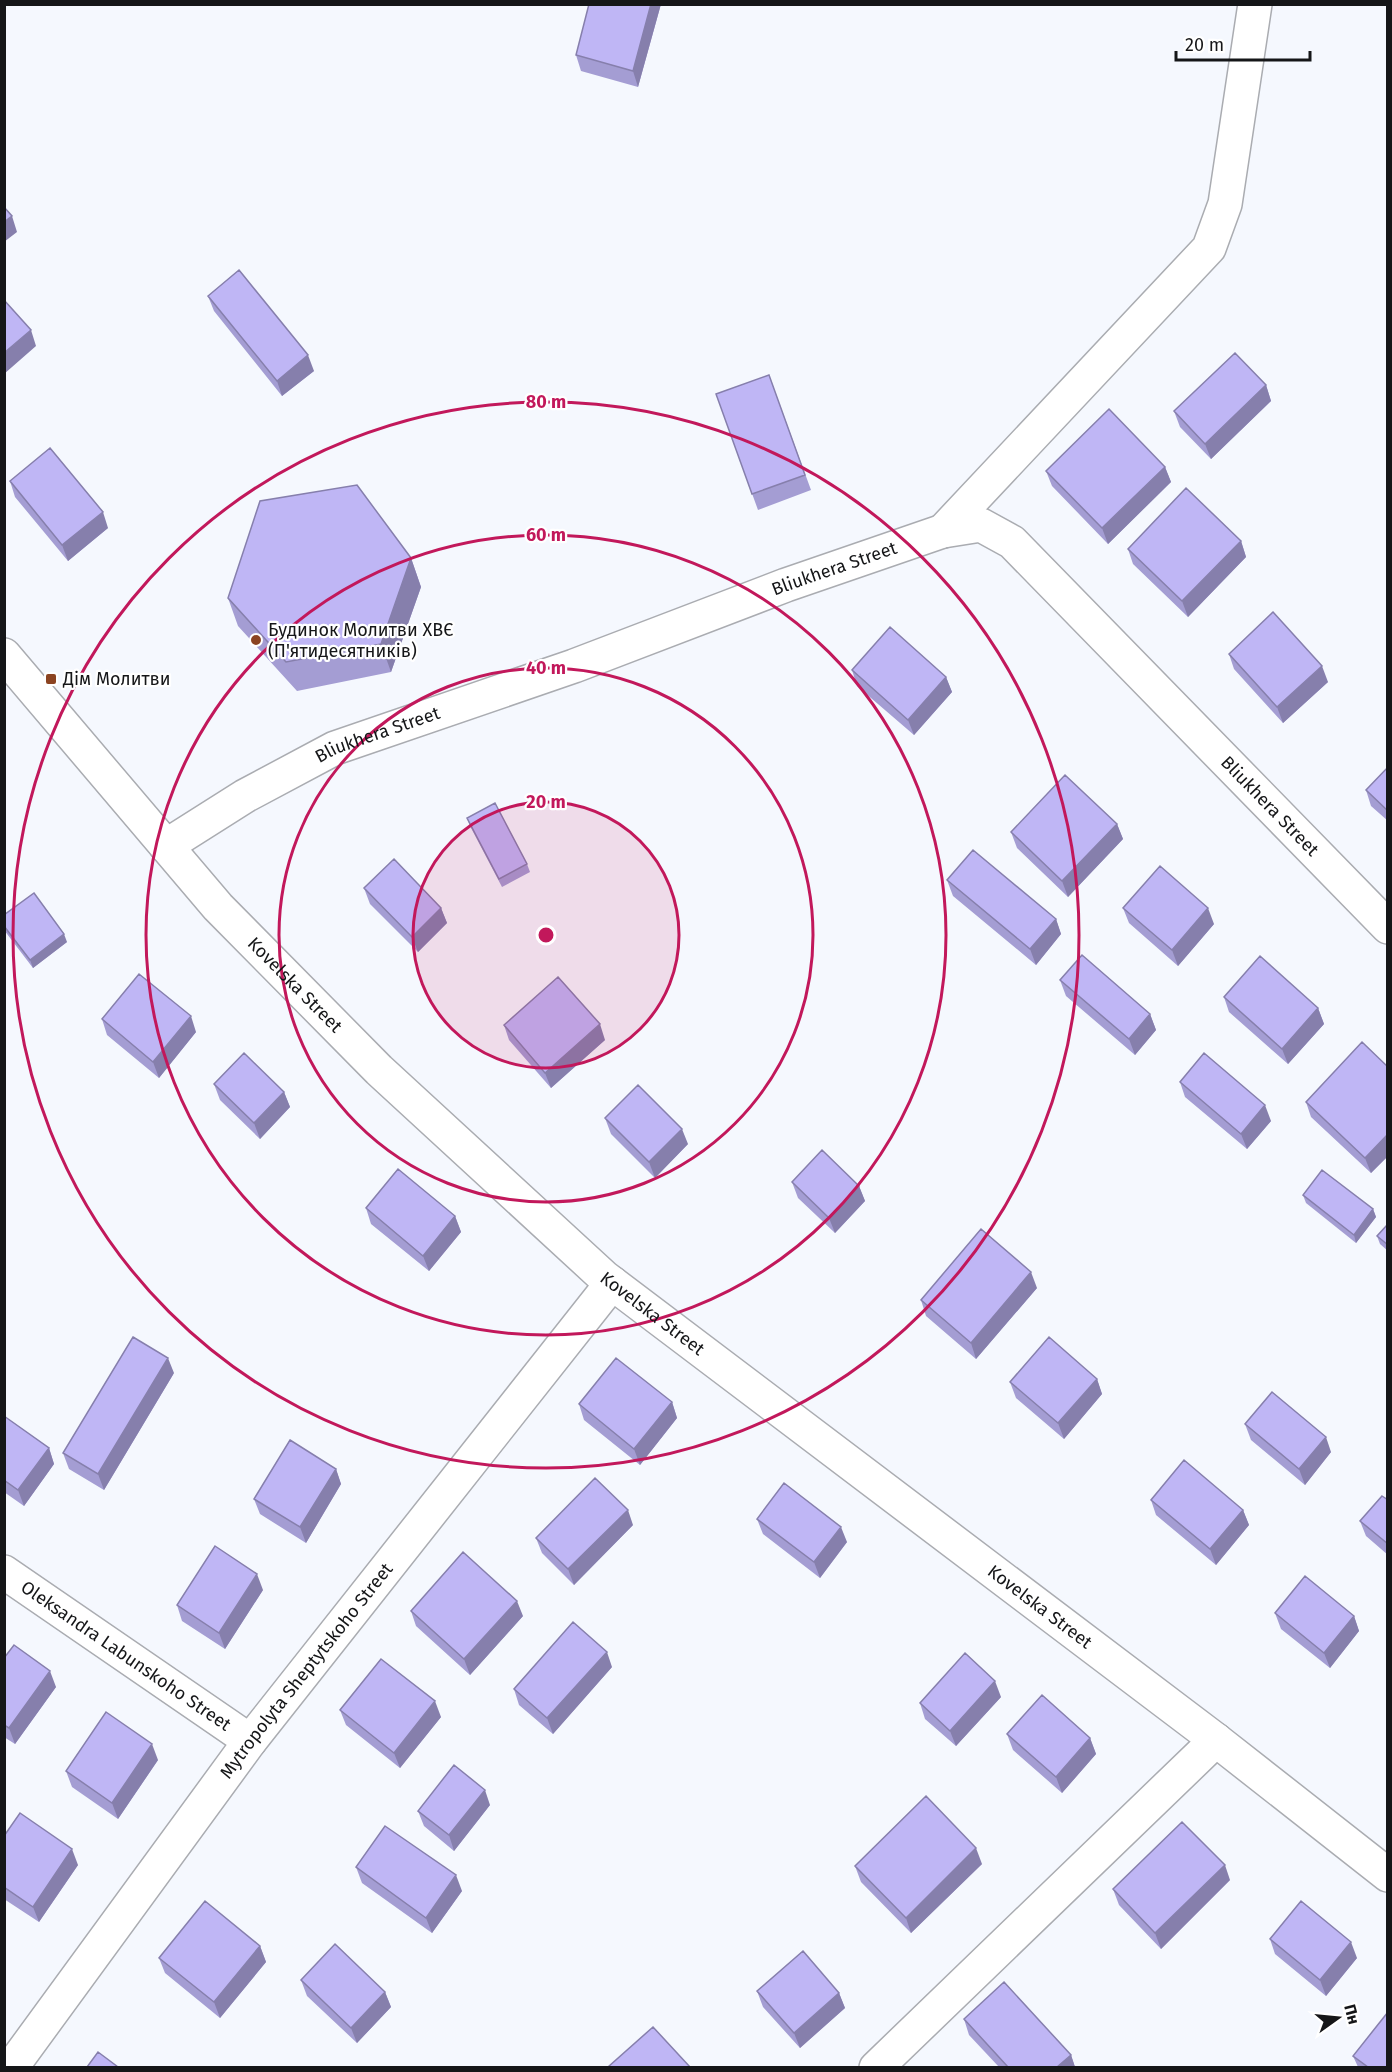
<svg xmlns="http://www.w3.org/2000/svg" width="1392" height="2072" font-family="'Fira Sans',sans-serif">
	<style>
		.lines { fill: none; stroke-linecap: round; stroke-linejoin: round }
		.minor-casing { stroke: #aaacb1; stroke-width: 36 }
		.minor { stroke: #fff; stroke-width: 33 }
		.wall { fill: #a49dd3 }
		.shaded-wall { fill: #867fac }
		.building { fill: #bfb6f5; stroke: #867fac; stroke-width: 1.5 }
		.ring { fill: none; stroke: #c2185b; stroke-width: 3 }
		.poi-dot { fill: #8b4321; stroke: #fff; stroke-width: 2 }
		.labels { text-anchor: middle; stroke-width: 4.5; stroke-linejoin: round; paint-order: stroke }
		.street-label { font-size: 18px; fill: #151618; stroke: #fff }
		.poi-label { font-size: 18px; fill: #151618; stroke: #fff; text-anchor: start }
		.centre { fill: #c2185b; stroke: #fff; stroke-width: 3 }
		.ring-label { font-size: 18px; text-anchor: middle; font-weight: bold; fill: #c2185b; stroke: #fff; stroke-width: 4.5; stroke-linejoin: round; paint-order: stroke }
	</style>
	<rect width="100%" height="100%" fill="#f5f8fe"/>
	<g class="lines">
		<g class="minor-casing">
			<g id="minor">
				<path d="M943,531L1209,248L1225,204L1255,4"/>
				<path id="s1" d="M4,655L218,907L379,1070L604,1277L1216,1740L1388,1875"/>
				<path id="s2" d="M166,846L245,796L335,748L574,666L786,585L943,531L981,525L1012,542L1388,927"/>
				<path id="s3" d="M4,1572L250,1741"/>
				<path id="s4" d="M11,2068L250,1741L612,1283"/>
				<path d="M876,2068L1216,1740"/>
			</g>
		</g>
		<use href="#minor" class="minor"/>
	</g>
	<path class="wall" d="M661,4L638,87L581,71L576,55Z
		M208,296L314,371L282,396L214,311Z
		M769,375L811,490L758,510L716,394Z
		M1266,385L1271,401L1211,459L1180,427L1174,411Z
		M1165,467L1171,482L1108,544L1052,486L1046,471Z
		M10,481L108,528L68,561L15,497Z
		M1241,541L1246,557L1188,617L1133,564L1128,549Z
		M411,558L421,587L391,672L297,691L238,626L228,598Z
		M1229,654L1328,682L1283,723L1234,669Z
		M852,670L946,677L952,692L914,735L857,686Z
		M1388,767V821L1371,806L1366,790Z
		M467,818L527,864L530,872L502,887L470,826Z
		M1117,824L1123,839L1068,897L1017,848L1011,832Z
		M947,880L1056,919L1061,934L1036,965L953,896Z
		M364,888L441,908L447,923L418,952L370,904Z
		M1123,908L1214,924L1178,966L1129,923Z
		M4,915L67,942L33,968L4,930Z
		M1060,980L1150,1014L1156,1030L1135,1055L1066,996Z
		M1224,997L1318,1008L1324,1024L1288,1064L1229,1012Z
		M102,1019L196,1032L159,1078L107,1035Z
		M504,1025L605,1040L551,1088L509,1040Z
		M1388,1067V1156L1371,1173L1311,1117L1306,1102Z
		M1180,1082L1271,1121L1247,1149L1185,1097Z
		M214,1084L284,1092L290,1107L260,1139L220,1100Z
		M605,1118L688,1144L655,1178L611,1134Z
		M792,1182L859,1186L865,1201L835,1233L798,1198Z
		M1303,1195L1373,1209L1376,1217L1356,1243L1306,1203Z
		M366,1208L455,1216L461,1232L429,1271L371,1224Z
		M1388,1224V1251L1380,1244L1377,1236Z
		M1037,1288L976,1359L926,1316L921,1300Z
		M174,1373L104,1490L69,1469L63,1453Z
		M1097,1379L1102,1394L1064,1439L1016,1398L1010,1382Z
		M672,1402L677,1418L640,1465L584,1420L579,1404Z
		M4,1416L49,1448L54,1464L24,1506L4,1492Z
		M1245,1424L1331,1452L1305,1485L1251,1440Z
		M336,1469L341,1484L306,1543L260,1514L254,1499Z
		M1151,1500L1243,1510L1249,1525L1216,1565L1156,1515Z
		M1388,1500V1555L1366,1536L1360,1521Z
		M757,1519L847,1542L820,1578L763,1534Z
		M633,1525L574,1585L542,1553L536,1538Z
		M263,1590L225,1649L182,1621L177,1605Z
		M411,1611L523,1616L470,1675L416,1626Z
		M1275,1613L1354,1616L1359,1631L1330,1668L1281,1629Z
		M4,1658L56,1687L15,1744L4,1737Z
		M612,1667L553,1734L519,1705L514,1689Z
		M1001,1697L956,1746L925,1719L920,1703Z
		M340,1710L441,1717L400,1768L346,1725Z
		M1007,1734L1090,1738L1096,1754L1062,1793L1013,1750Z
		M158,1760L118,1819L72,1787L66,1771Z
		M490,1805L454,1851L424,1826L418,1811Z
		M4,1836L78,1865L39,1922L4,1899Z
		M982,1864L911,1933L861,1882L855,1866Z
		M356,1867L462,1891L432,1933L362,1883Z
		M1230,1880L1161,1949L1119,1905L1113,1889Z
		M1270,1939L1357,1958L1326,1996L1275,1954Z
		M260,1946L266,1962L220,2018L165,1973L159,1958Z
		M301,1980L385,1992L391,2007L357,2043L307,1996Z
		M757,1991L839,1993L845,2008L800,2048L763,2007Z
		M964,2019L1071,2055L1075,2067H999L969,2035Z
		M1353,2056L1388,2067H1358Z"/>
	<path class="shaded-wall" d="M651,4H661L638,87L633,71Z
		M12,216L17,232L4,242V222Z
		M31,330L36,346L4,374V353Z
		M308,355L314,371L282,396L277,381Z
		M1266,385L1271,401L1211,459L1205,444Z
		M1165,467L1171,482L1108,544L1102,528Z
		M103,512L108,528L68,561L62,545Z
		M1241,541L1246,557L1188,617L1182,601Z
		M411,558L421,587L391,672L381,644Z
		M1322,666L1328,682L1283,723L1277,707Z
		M946,677L952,692L914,735L908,720Z
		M1117,824L1123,839L1068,897L1062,881Z
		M441,908L447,923L418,952L412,937Z
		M1208,908L1214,924L1178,966L1172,950Z
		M1056,919L1061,934L1036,965L1030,949Z
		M64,934L67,942L33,968L30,960Z
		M1318,1008L1324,1024L1288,1064L1282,1049Z
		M1150,1014L1156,1030L1135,1055L1129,1039Z
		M191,1016L196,1032L159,1078L153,1062Z
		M600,1024L605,1040L551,1088L545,1073Z
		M284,1092L290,1107L260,1139L254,1123Z
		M1265,1105L1271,1121L1247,1149L1241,1134Z
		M682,1129L688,1144L655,1178L649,1162Z
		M1388,1134V1156L1371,1173L1365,1158Z
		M859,1186L865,1201L835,1233L829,1218Z
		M1373,1209L1376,1217L1356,1243L1354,1235Z
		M455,1216L461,1232L429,1271L423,1256Z
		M1031,1272L1037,1288L976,1359L971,1343Z
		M168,1358L174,1373L104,1490L98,1474Z
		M1097,1379L1102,1394L1064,1439L1058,1423Z
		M672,1402L677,1418L640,1465L634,1449Z
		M1326,1437L1331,1452L1305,1485L1299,1469Z
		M49,1448L54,1464L24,1506L18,1490Z
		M336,1469L341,1484L306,1543L300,1527Z
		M628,1510L633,1525L574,1585L568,1569Z
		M1243,1510L1249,1525L1216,1565L1210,1549Z
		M841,1527L847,1542L820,1578L814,1562Z
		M257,1574L263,1590L225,1649L219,1633Z
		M517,1601L523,1616L470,1675L464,1659Z
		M1354,1616L1359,1631L1330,1668L1324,1653Z
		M607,1652L612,1667L553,1734L547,1718Z
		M50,1671L56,1687L15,1744L9,1728Z
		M995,1681L1001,1697L956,1746L950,1731Z
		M435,1701L441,1717L400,1768L394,1753Z
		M1090,1738L1096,1754L1062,1793L1056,1777Z
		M152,1744L158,1760L118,1819L112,1803Z
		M485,1790L490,1805L454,1851L449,1835Z
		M976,1848L982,1864L911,1933L906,1918Z
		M72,1849L78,1865L39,1922L33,1907Z
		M1225,1865L1230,1880L1161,1949L1155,1933Z
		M456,1875L462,1891L432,1933L426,1918Z
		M1351,1942L1357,1958L1326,1996L1320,1980Z
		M260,1946L266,1962L220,2018L214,2002Z
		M385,1992L391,2007L357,2043L351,2028Z
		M839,1993L845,2008L800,2048L794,2033Z
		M1071,2055L1075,2067H1057Z"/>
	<path class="building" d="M589,4H651L633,71L576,55Z
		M4,207L12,216L4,222Z
		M239,270L308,355L277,381L208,296Z
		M4,300L31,330L4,353Z
		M1235,353L1266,385L1205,444L1174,411Z
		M769,375L805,475L752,494L716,394Z
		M1109,409L1165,467L1102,528L1046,471Z
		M50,448L103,512L62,545L10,481Z
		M357,485L411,558L381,644L286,662L228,598L260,501Z
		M1186,488L1241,541L1182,601L1128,549Z
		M1273,612L1322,666L1277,707L1229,654Z
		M890,627L946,677L908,720L852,670Z
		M1388,767V811L1366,790Z
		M1065,775L1117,824L1062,881L1011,832Z
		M495,803L527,864L499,879L467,818Z
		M973,850L1056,919L1030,949L947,880Z
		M394,859L441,908L412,937L364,888Z
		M1160,866L1208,908L1172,950L1123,908Z
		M34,893L64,934L30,960L4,926V915Z
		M1082,955L1150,1014L1129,1039L1060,980Z
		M1260,956L1318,1008L1282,1049L1224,997Z
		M139,974L191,1016L153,1062L102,1019Z
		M558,977L600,1024L545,1073L504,1025Z
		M1362,1042L1388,1067V1134L1365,1158L1306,1102Z
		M244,1053L284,1092L254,1123L214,1084Z
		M1204,1053L1265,1105L1241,1134L1180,1082Z
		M638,1085L682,1129L649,1162L605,1118Z
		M822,1150L859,1186L829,1218L792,1182Z
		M398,1169L455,1216L423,1256L366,1208Z
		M1322,1170L1373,1209L1354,1235L1303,1195Z
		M1388,1224V1245L1377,1236Z
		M981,1229L1031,1272L971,1343L921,1300Z
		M133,1337L168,1358L98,1474L63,1453Z
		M1049,1337L1097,1379L1058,1423L1010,1382Z
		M616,1358L672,1402L634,1449L579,1404Z
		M1272,1392L1326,1437L1299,1469L1245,1424Z
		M4,1416L49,1448L18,1490L4,1480Z
		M290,1440L336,1469L300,1527L254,1499Z
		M1184,1460L1243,1510L1210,1549L1151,1500Z
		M595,1478L628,1510L568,1569L536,1538Z
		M784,1483L841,1527L814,1562L757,1519Z
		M1382,1496L1388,1500V1544L1360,1521Z
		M215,1546L257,1574L219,1633L177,1605Z
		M463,1552L517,1601L464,1659L411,1611Z
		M1305,1576L1354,1616L1324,1653L1275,1613Z
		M573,1622L607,1652L547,1718L514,1689Z
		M14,1645L50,1671L9,1728L4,1725V1658Z
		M965,1653L995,1681L950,1731L920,1703Z
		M381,1659L435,1701L394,1753L340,1710Z
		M1042,1695L1090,1738L1056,1777L1007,1734Z
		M106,1712L152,1744L112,1803L66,1771Z
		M454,1765L485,1790L449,1835L418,1811Z
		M926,1796L976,1848L906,1918L855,1866Z
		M20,1813L72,1849L33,1907L4,1887V1836Z
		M1182,1822L1225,1865L1155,1933L1113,1889Z
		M385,1826L456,1875L426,1918L356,1867Z
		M205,1901L260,1946L214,2002L159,1958Z
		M1301,1901L1351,1942L1320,1980L1270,1939Z
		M335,1944L385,1992L351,2028L301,1980Z
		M803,1951L839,1993L794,2033L757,1991Z
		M1004,1982L1071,2055L1057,2067H1008L964,2019Z
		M1388,2012V2067H1368L1353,2056Z
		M653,2027L690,2067H608Z
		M98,2052L118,2067H87Z"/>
	<circle cx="546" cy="935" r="133" fill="#c2185b" fill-opacity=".12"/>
	<g class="ring">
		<circle cx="546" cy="935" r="133"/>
		<circle cx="546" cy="935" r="267"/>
		<circle cx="546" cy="935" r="400"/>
		<circle cx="546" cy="935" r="533"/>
	</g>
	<g class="poi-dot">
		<circle cx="256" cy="640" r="6"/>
		<rect x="45" y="673" width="12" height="12" rx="3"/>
	</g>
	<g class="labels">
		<g class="street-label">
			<text dy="6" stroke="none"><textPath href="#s2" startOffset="726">Bliukhera Street</textPath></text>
			<text dy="6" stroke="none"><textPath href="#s2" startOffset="240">Bliukhera Street</textPath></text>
			<text dy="6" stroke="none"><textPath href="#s2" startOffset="1284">Bliukhera Street</textPath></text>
			<text dy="6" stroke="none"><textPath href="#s1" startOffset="440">Kovelska Street</textPath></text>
			<text dy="6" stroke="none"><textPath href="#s1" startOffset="926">Kovelska Street</textPath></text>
			<text dy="6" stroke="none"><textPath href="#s1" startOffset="1412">Kovelska Street</textPath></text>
			<text dy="6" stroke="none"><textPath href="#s3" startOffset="148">Oleksandra Labunskoho Street</textPath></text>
			<text dy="6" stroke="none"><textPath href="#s4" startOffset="495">Mytropolyta Sheptytskoho Street</textPath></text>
		</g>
		<g class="poi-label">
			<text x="268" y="636">Будинок Молитви ХВЄ<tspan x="268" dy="21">(П'ятидесятників)</tspan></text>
			<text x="63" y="685">Дім Молитви</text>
		</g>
	</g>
	<circle cx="546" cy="935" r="9" class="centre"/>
	<g class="ring-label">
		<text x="546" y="408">80 m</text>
		<text x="546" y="541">60 m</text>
		<text x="546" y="674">40 m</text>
		<text x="546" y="808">20 m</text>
	</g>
	<rect width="1392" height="2072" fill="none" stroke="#151618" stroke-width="12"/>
	<g transform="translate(1338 2018) rotate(75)" stroke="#ffffff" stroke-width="4.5" paint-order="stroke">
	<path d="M0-4.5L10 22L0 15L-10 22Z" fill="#151618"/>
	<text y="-9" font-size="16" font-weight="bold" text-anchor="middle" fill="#151618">Пн</text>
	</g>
	<path d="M1176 51v9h134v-9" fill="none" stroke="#151618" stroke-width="3"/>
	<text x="1185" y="51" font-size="18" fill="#151618" stroke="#ffffff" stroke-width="4.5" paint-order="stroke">20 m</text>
</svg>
